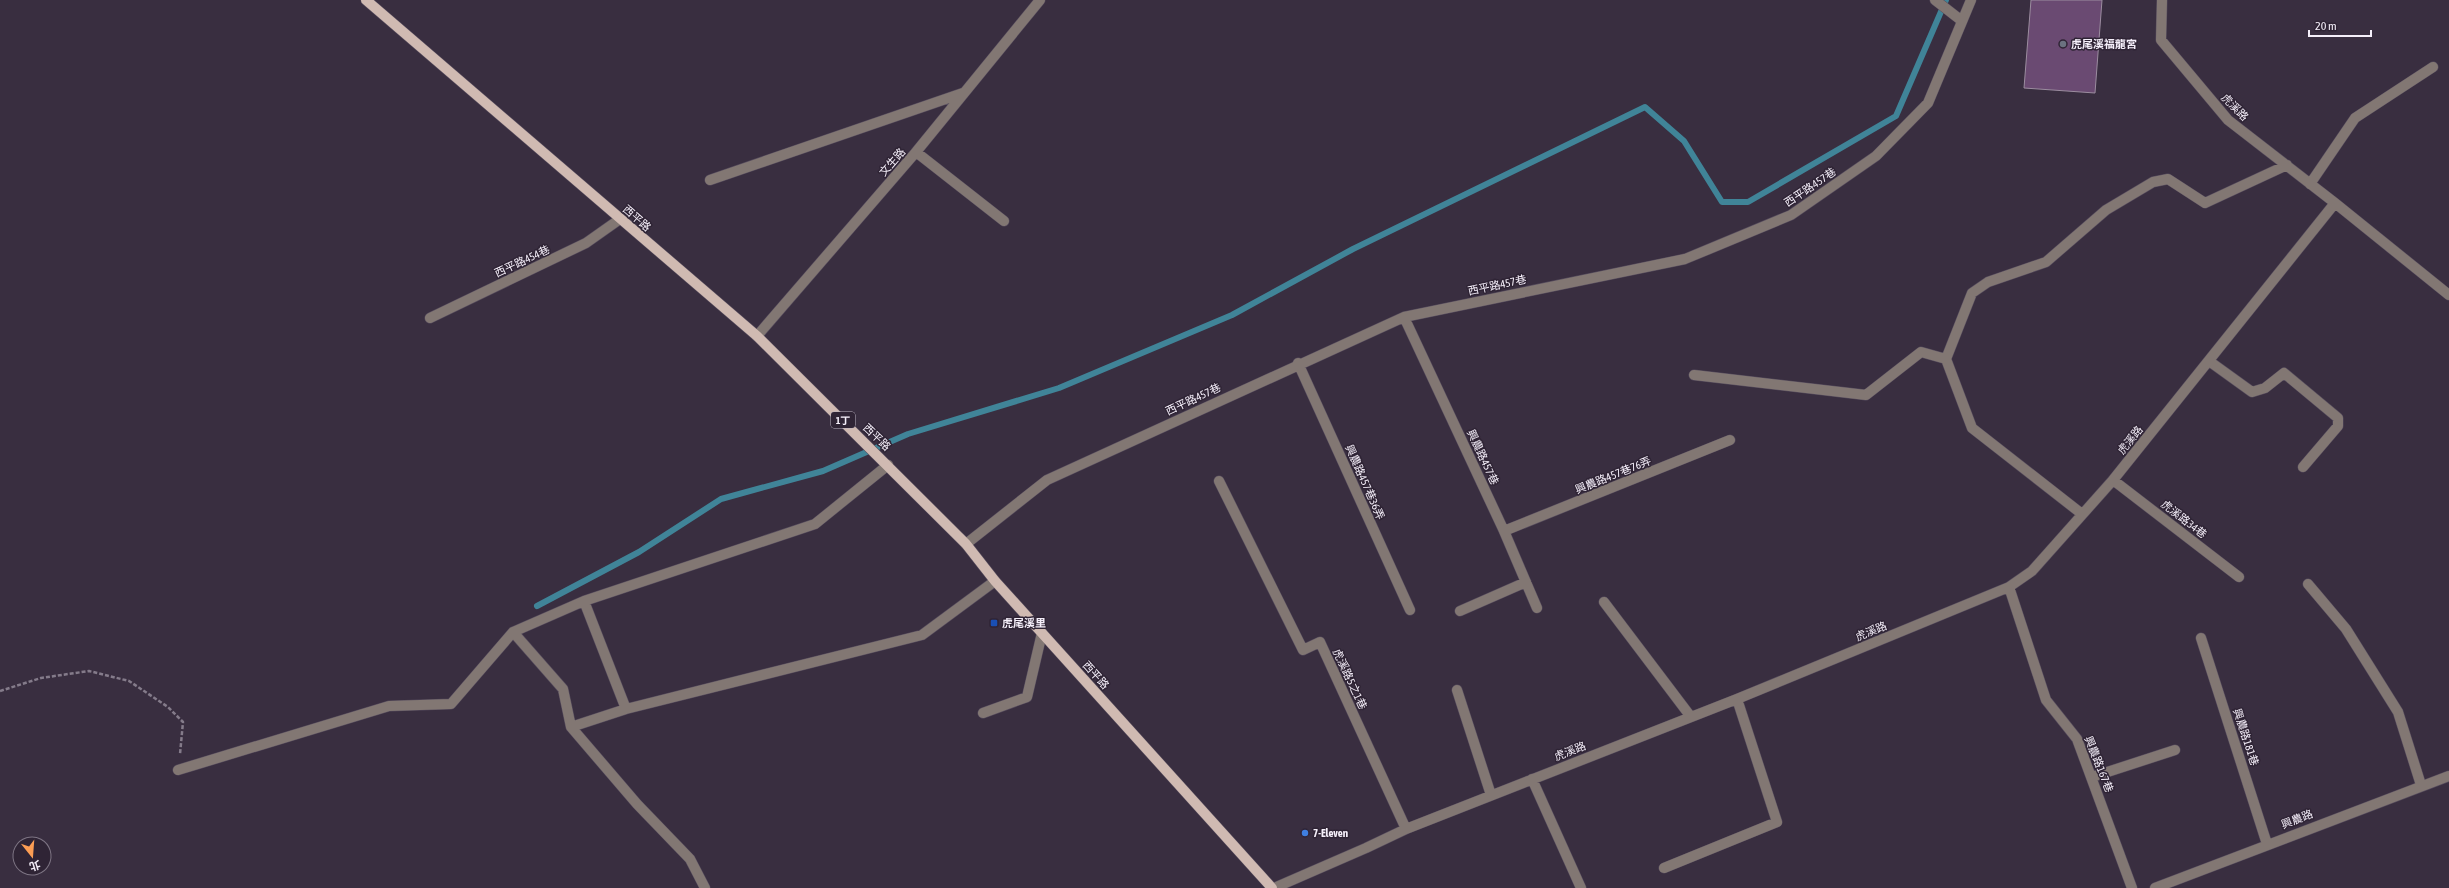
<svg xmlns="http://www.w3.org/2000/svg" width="2449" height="888" font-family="'Asap Condensed','Noto Sans TC',sans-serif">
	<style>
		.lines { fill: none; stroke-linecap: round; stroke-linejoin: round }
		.stream { stroke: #408498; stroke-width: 6 }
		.building { fill: #6a4a72; stroke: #9c8da0 }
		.minor-casing { stroke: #574d5e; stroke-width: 11 }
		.major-casing { stroke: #574d5e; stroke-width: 11 }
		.path { stroke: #847b8a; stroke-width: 2.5; stroke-dasharray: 4 2; stroke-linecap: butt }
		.minor { stroke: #827773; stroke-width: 10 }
		.major { stroke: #d0bab2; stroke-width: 10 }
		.worship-dot { fill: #6b7280; stroke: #2f2435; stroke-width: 1.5 }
		.transit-dot { fill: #1a4fb4; stroke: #2f2435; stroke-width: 1.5 }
		.shop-dot { fill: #3f7fe0; stroke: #2f2435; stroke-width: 1.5 }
		.labels { text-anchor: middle; stroke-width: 3; stroke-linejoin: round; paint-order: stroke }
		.shield { fill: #2f2435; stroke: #bab2bf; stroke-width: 1 }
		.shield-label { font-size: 10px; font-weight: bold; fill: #f5effa }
		.poi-label { font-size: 11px; font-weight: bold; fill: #f5effa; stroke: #2f2435; text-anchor: start }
		.street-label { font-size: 11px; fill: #f5effa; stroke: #2f2435 }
	</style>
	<rect width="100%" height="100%" fill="#392e40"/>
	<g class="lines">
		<path class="stream" d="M537,606L639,552L721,499L823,471L908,434L1059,388L1232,315L1353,249L1645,107L1684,141L1722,202H1748L1896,116L1946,0"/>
	</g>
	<path class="building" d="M2031,0H2102L2095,93L2024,88Z"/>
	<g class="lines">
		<g class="minor-casing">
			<path id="minor" d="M1935,0L1962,21
				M2162,0L2161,40L2228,120L2335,203L2449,295
				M916,152L1004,221
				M710,180L963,93
				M2310,184L2355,118L2433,67
				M1404,317L1504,531L1537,608
				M430,318L586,243L620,219
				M757,336L916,152L1040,0
				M2209,361L2252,392L2265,388L2284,373L2338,418V426L2303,467
				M1298,363L1410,610
				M1694,375L1866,395L1921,352L1946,359
				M888,465L815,524L584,601L626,709L922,635L995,581
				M2113,480L2239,577
				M1219,481L1303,650L1320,642L1406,829
				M2082,514L1972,428L1946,359L1972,293L1988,282L2046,262L2106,210L2153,182L2168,179L2205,203L2287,165
				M1504,531L1730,440
				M966,544L1047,480L1404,317L1685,259L1791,215L1876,156L1928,103L1971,0
				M2308,584L2346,629L2398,712L2421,785
				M2009,587L2046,700L2077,739L2132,888
				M1604,602L1691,717
				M1460,611L1526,582
				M513,632L563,689L571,727L626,709
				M2201,638L2267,844
				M1457,690L1491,795
				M983,713L1027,697L1042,633
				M571,727L637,804L690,859L705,888
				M178,770L389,706L451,704L513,632L584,601
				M2092,777L2175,750
				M1532,779L1581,888
				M1664,868L1777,822L1737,699
				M1274,888L1366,848L1406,829L1737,699L2009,587L2032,571L2113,480L2335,203
				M2155,888L2449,776"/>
		</g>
		<g class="major-casing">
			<path id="major" d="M366,0L757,336L966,544L995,581L1272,888"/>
		</g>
		<path class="path" d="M0,691L41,678L89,671L129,681L168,707L183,722L180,754"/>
		<use href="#minor" class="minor"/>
		<use href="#major" class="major"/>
	</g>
	<circle class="worship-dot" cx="2063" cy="44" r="4"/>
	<rect class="transit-dot" x="990" y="619" width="8" height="8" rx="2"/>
	<circle class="shop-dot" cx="1305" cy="833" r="4"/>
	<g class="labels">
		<rect class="shield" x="831" y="412" width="24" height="16" rx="3"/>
		<g class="shield-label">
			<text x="843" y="424">1丁</text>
		</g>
		<g class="poi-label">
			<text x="2071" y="48">虎尾溪福龍宮</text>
			<text x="1002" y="627">虎尾溪里</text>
			<text x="1313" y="837">7-Eleven</text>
		</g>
		<g class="street-label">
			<text transform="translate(2235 107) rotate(45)" y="4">虎溪路</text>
			<text transform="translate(892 162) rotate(-49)" y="4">文生路</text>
			<text transform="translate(1810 187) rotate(-34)" y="4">西平路457巷</text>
			<text transform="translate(637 218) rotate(41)" y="4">西平路</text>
			<text transform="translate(522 261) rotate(-25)" y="4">西平路454巷</text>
			<text transform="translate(1497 285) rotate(-12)" y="4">西平路457巷</text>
			<text transform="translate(1193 399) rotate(-25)" y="4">西平路457巷</text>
			<text transform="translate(877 437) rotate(44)" y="4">西平路</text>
			<text transform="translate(2130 440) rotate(-51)" y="4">虎溪路</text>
			<text transform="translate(1483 457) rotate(65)" y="4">興農路457巷</text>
			<text transform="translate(1613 475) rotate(-22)" y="4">興農路457巷76弄</text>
			<text transform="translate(1365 482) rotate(66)" y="4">興農路457巷36弄</text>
			<text transform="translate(2184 519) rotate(38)" y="4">虎溪路34巷</text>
			<text transform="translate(1871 631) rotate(-22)" y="4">虎溪路</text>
			<text transform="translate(1096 675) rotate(48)" y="4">西平路</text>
			<text transform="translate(1350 679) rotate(65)" y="4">虎溪路5之1巷</text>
			<text transform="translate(2246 737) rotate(72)" y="4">興農路181巷</text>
			<text transform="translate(1570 751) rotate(-21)" y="4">虎溪路</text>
			<text transform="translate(2099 764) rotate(68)" y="4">興農路167巷</text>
			<text transform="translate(2297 819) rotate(-21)" y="4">興農路</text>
		</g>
	</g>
	<g transform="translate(32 856) rotate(163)"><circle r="19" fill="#2f2435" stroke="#7e7584"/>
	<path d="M0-3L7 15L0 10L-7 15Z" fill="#fc9d54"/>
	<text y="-6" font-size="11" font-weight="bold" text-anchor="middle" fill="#f5effa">北</text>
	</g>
	<path d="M2309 30v6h62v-6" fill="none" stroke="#f5effa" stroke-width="2"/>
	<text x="2315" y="30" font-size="12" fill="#f5effa" stroke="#2f2435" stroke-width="3" paint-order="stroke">20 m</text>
</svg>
